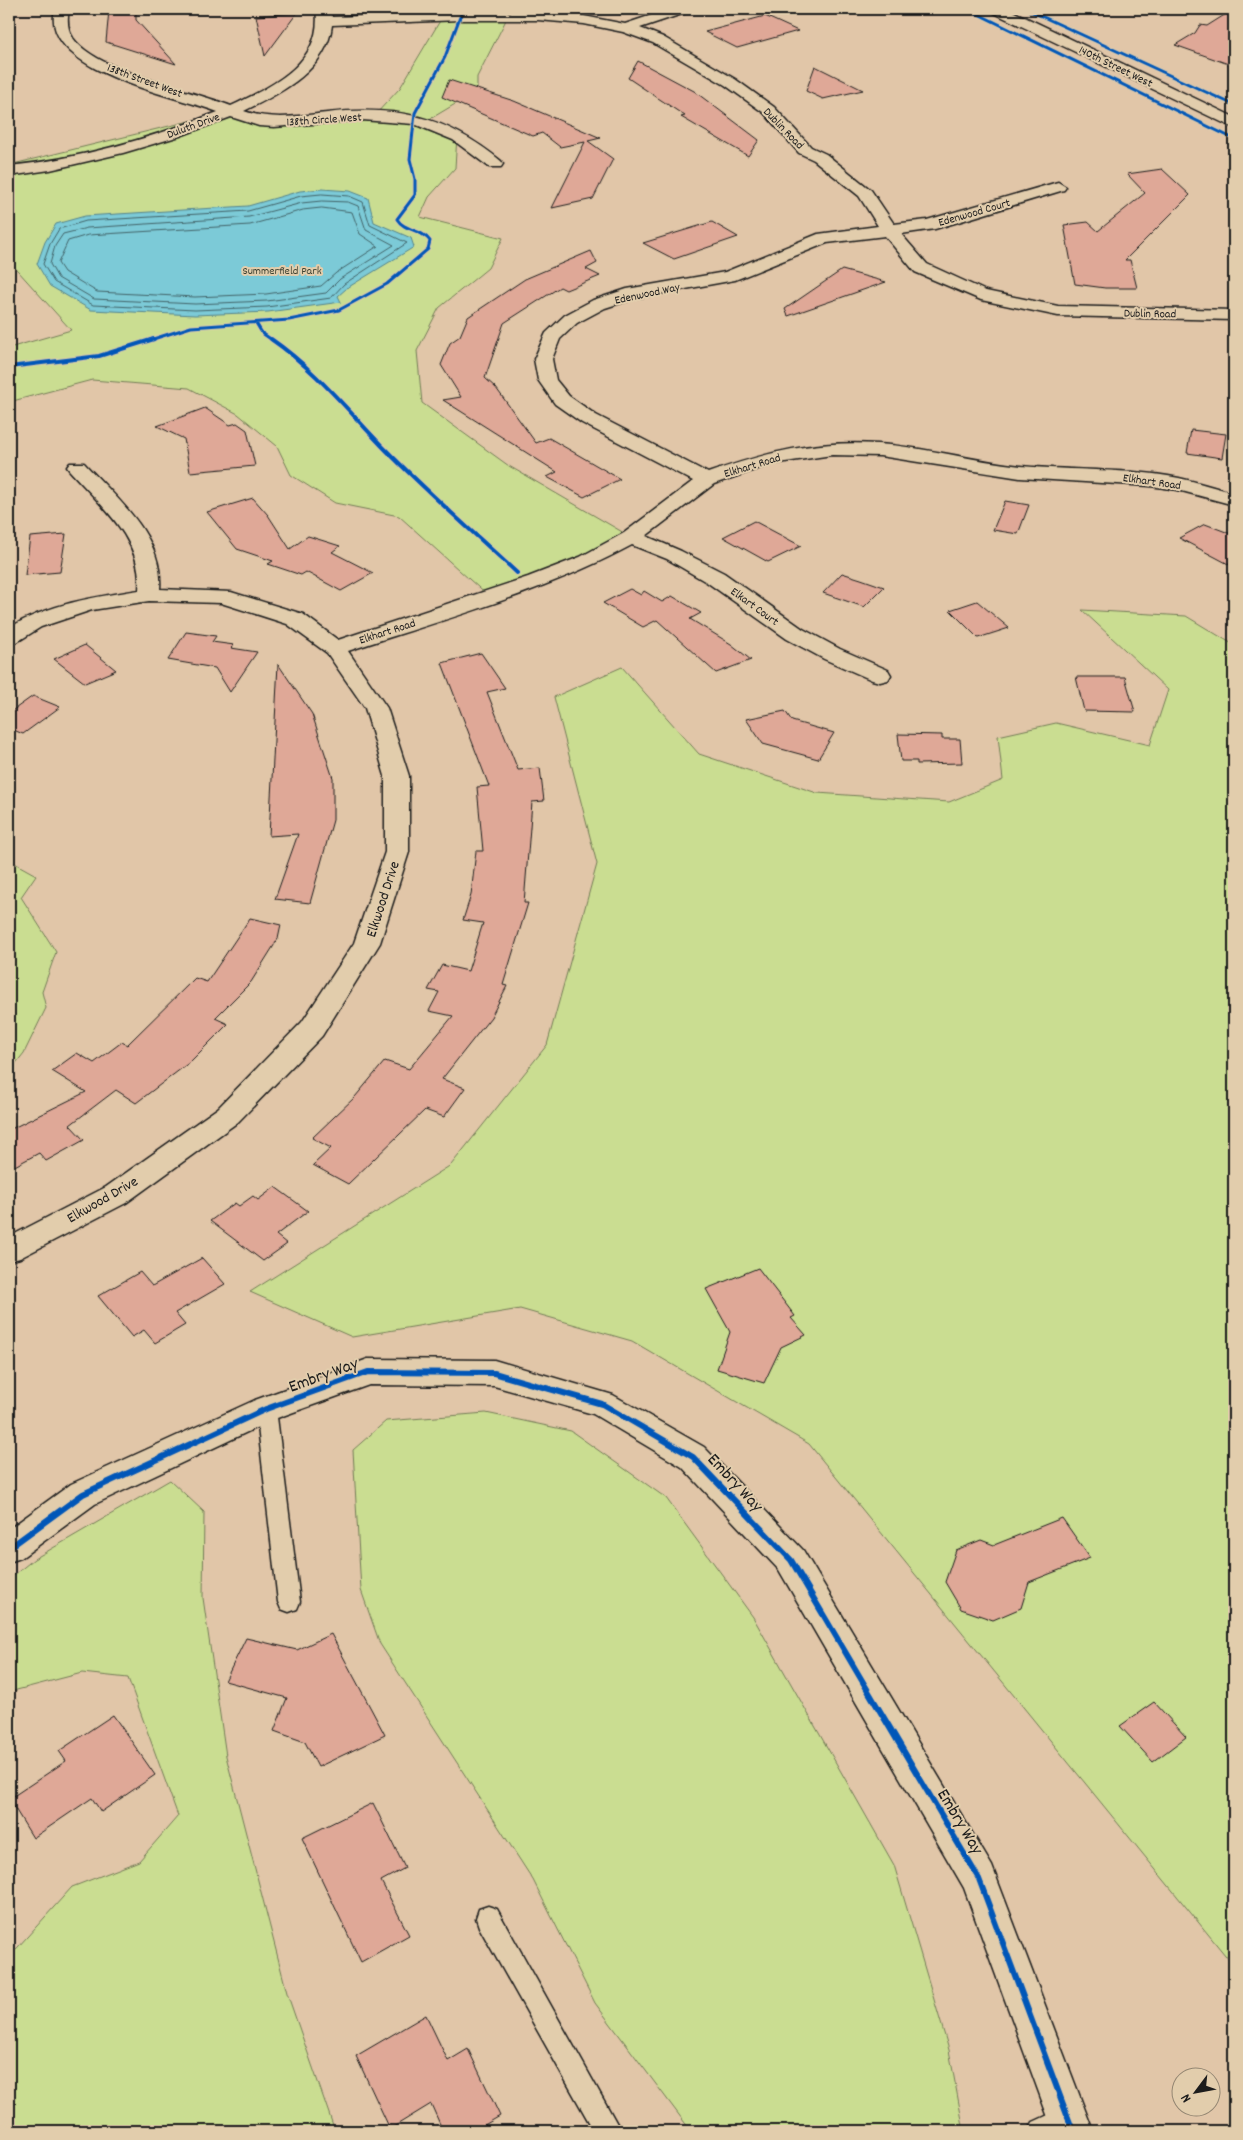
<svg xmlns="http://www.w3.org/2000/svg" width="1243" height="2140" font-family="Dekko,sans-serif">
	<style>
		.green { fill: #cadd91; stroke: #737c56 }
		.water { fill: #7bcad7; stroke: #55848c }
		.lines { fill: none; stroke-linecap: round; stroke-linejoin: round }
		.shore { stroke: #426267; stroke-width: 1 }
		.building { fill: #dfa897; stroke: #1c1c1c }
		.lane-casing { stroke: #1c1c1c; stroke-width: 3 }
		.street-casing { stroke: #1c1c1c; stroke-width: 3 }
		.secondary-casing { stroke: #1c1c1c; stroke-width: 3 }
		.lane { fill: #e2cdac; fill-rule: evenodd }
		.street { fill: #e2cdac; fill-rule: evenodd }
		.secondary { fill: #e2cdac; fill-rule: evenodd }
		.cycleway-far2-casing { stroke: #e2cdac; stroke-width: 5 }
		.cycleway-far1-casing { stroke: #e2cdac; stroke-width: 6 }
		.cycleway-casing { stroke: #e2cdac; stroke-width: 9 }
		.cycleway-far2 { stroke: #0057b8; stroke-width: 3 }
		.cycleway-far1 { stroke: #0057b8; stroke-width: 4 }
		.cycleway { stroke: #0057b8; stroke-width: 6 }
		.labels { text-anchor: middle; stroke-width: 4; stroke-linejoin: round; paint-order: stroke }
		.far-street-label { font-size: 12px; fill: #1c1c1c; stroke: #e2cdac }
		.far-park-label { font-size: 12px; fill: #3f4333; stroke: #e2cdac }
		.street-label { font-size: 15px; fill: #1c1c1c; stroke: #e2cdac }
		.near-street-label { font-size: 18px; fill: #1c1c1c; stroke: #e2cdac }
	</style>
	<rect width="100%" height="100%" fill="#e1c6a8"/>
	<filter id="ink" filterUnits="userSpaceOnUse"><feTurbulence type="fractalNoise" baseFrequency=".02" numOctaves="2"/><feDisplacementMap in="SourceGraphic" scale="10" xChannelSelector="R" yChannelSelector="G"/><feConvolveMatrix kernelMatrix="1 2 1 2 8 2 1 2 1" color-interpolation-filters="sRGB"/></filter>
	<g filter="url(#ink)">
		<path class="green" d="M447,9H532L530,16H508L477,77V91L425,122L457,135L455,168L429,197L420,217L503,238L488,268L439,308L417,351L422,403L509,466L631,537L489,597L399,516L335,503L291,475L277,446L238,414L189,388L92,380L9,402V348L71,330L9,261V165L231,111L265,122L375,115L400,88Z
			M1082,610L1186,616L1234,645V1966L809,1444L632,1341L520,1309L352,1337L250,1292L451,1165L547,1045L597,864L554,697L622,667L699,754L817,793L949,802L1003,780L998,736L1056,723L1150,745L1168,690Z
			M9,860L36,875L21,897L56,952L42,992L46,1008L24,1053L9,1072Z
			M486,1413L571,1431L666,1498L753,1617L894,1865L949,2050L964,2131H691L595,2003L533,1880L380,1644L361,1590L353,1450L386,1421Z
			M170,1480L204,1512L203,1598L226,1756L287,1993L335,2131H9V1957L72,1887L139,1861L178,1816L128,1678L82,1673L9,1692V1579L34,1559Z"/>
		<path class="water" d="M322,189L350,191L368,198L374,222L411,238L414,247L347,288L338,296L341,302L268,312L195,315L91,310L50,286L37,264L45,242L56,224L85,216L248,206L300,191Z"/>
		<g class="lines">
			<path class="shore" d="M322,194L349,196L363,202L370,225L407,243L344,284L331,298L267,307L195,310L93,305L54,282L43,264L50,244L59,229L86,221L248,211L301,196Z
				M322,201L348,202L358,206L366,230L394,245L340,279L326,293L267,301L195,304L94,299L58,278L50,264L55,246L63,234L87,228L249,217L302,203Z
				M322,208L352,212L360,234L378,246L336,273L321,286L266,294L195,297L97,292L64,272L58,263L68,241L88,235L250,225L303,210Z"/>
		</g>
		<path class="building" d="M136,9V20L176,64L106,42L109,10Z
			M1234,9V66L1175,45L1195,33L1200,25L1207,26Z
			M297,13L265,56L256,16Z
			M765,16L798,31L737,48L705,32Z
			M638,61L694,91L759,140L748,156L681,117L685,116L628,78Z
			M815,66L863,90L823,99L806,91Z
			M449,80L514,101L601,138L588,141L613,159L593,199L552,208L585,142L560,147L542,133L533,136L442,97Z
			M1162,169L1190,195L1125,260H1130L1137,288H1105L1075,284L1064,225L1088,222L1098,231L1145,193L1127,174Z
			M712,222L738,237L674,259L643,243Z
			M591,251L597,263L586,269L600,276L566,290L560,287L504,323L485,378L496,388L536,443L549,438L620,479L584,497L547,477L557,472L443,400L461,397L441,365L450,343L460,336L468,317L525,279Z
			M842,270L886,282L788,316L785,309Z
			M205,408L230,425L237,423L247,430L255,466L190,472L184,439L157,426Z
			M1191,430L1226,434L1222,458L1187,453Z
			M253,498L268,515L290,549L308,536L340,546L332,552L373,573L341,591L306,572L301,575L268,564L273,561L237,549L207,512Z
			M1005,501L1029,505L1018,534L993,530Z
			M754,521L801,546L768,562L723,537Z
			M1205,524L1234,535V567L1179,538Z
			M66,534L60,572L25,575L30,537Z
			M842,573L861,579L884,587L864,607L823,593Z
			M630,589L641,595L644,591L662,602L672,596L701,613L690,619L731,644L751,660L716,673L657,620L643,627L603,603Z
			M977,601L1009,628L978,638L950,610Z
			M186,632L216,636L212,642L234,645L231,648L257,652L230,692L215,668L168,660Z
			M85,645L116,670L85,683L54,659Z
			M481,653L505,688L487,692L518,770L540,768L544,801L532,802L524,903H528L503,985L507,986L491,1017L442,1079L465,1088L444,1117L425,1110L348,1184L313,1165L331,1148L312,1138L355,1097L385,1061L409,1069L453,1016L429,1011L439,992L428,990L442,965L468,971L483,923L463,920L471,895L476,851H483L477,787L489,786L442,663Z
			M278,664L312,714L333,778V820L310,903L275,899L298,834L269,836Z
			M1076,677H1125L1135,712L1084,711Z
			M33,696L60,707L23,734L9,728V713Z
			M785,711L792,721L834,733L818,759L763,744L746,719Z
			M898,734L942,735V739H960L962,763L917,764V761H901Z
			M250,918L281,925L278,939L251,982L215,1018L228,1024L190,1062L136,1103L116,1090L70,1125L84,1140L46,1161L39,1153L9,1169V1130L86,1092L52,1071L77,1053L94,1063L122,1042L127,1045L195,978L207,982Z
			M275,1187L308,1211L276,1235L287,1244L263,1261L210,1221L235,1203L239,1206L253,1196L258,1200Z
			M202,1258L225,1284L175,1313L185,1325L155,1343L144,1330L132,1337L98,1296L140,1272L152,1286Z
			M758,1268L795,1316L791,1318L806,1335L781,1347L764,1383L717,1369L730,1332L706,1289Z
			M1062,1518L1090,1558L1029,1582L1021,1608L993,1620L961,1609L945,1582L956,1550L981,1540L994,1545Z
			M331,1634L385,1735L318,1767L305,1742L274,1731L287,1698L225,1681L246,1638L297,1650Z
			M1154,1702L1186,1737L1153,1762L1120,1726Z
			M113,1715L155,1775L101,1812L92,1798L33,1838L9,1799L66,1761L59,1751Z
			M373,1803L405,1868L381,1881L409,1935L361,1962L302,1838Z
			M426,2015L448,2061L468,2049L500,2116L474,2131H443L431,2104L390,2129L356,2056Z"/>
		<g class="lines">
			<g class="lane-casing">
				<path id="lane" d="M266,1401L273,1403L276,1409L300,1602L297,1609L289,1612L281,1609L278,1602L256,1409L259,1403Z
					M488,1906L497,1909L621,2131H594L479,1927L476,1918L479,1909Z
					M1068,2106L1077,2110L1081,2119L1077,2128L1071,2131H1029L1033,2122Z"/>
			</g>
			<g class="street-casing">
				<path id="street" d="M55,9H69C67,19 67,29 73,38C97,72 192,90 231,106C272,86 324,63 316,9H330L332,17L461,12H538L584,16L625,24L670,9H690L688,12L640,28L663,37L735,79L774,107L811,147L826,154L871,190L894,224L927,220L1058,182L1066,187L1064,190L935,229L901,234L927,264L986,291L1058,306L1234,310V320L1058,316L981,300L915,272L885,236L827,243L735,280L636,298L605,308L577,323L560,339L552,359L556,380L569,396L596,415L708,473C768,452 814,440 878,444C926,447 973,461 1021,466C1073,471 1128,468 1179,478C1198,482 1216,488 1234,493V505L1178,490L1150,486L1020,478L880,456L832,455L772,464L714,484L646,536L681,551L724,573L803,629L840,649L888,670L891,675L888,680L880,682L872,680L824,659L787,639L708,583L667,559L632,545C543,593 444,619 348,651L387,708L409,776V852L380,943L322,1036L238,1122L126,1203L20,1258L9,1261V1237L106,1187L218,1108L302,1022L354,943L385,852V776L365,708L327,653L287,624L221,603L149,601L92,610L41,627L17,642L9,644V628C48,604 94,597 139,590C143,539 101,506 70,471L67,467L70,463H84C116,498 164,536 160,589L231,592L303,614L338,640L528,577L580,557L624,533L693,481L582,423L555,404L538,380L534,359L546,333L565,315L593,300L627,289L725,272L818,234L878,226L859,196L814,160L799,153L764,113L725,85L653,43L623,32L584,24L538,20H461L332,25C327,70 281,93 244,111C272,121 298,116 327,113C396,105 446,116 501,161L503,164L501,167H489L453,140L414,124L362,120L274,127L259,126L231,117L180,136L123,153L50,170L9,176V166C80,159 152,138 218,112C178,96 39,72 55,9Z
					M368,1359L494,1360L613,1395L704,1447L803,1550L992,1866L1093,2131H1053L964,1888L779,1570L682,1467L593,1414L494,1386L369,1385L277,1418L95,1504L21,1558L9,1562V1529L71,1484L255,1400Z"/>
			</g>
			<g class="secondary-casing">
				<path id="secondary" d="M990,9H1008L1234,117V128L992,12Z"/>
			</g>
			<use href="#lane" class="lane"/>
			<use href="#street" class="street"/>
			<use href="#secondary" class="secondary"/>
			<g class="cycleway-far2-casing">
				<path id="cycleway-far2" d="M968,9L1234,139
					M1026,9L1234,105
					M256,323L262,333L272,340
					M150,340L191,327L289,320L339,310L387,284L428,249L430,241C422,229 404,231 397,219L415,195V179L410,159L415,113L445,57L463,9"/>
			</g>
			<g class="cycleway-far1-casing">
				<path id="cycleway-far1" d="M271,339C316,370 348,411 386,450C428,493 473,532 517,573
					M9,367L99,356L154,339"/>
			</g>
			<g class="cycleway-casing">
				<path id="cycleway" d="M9,1548L83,1494L266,1409L368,1372L494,1373L602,1404L693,1457L791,1560L979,1879L1073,2131"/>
			</g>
			<use href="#cycleway-far2" class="cycleway-far2"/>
			<use href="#cycleway-far1" class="cycleway-far1"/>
			<use href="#cycleway" class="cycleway"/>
		</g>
	</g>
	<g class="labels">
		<g class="far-street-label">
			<text transform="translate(1116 66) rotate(26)" y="4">140th Street West</text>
			<text transform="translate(145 80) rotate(20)" y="4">138th Street West</text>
			<text transform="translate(324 119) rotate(-4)" y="4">138th Circle West</text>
			<text transform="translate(193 125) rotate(-20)" y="4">Duluth Drive</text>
			<text transform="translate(784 128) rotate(46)" y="4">Dublin Road</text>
			<text transform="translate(974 212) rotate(-16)" y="4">Edenwood Court</text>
			<text transform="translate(647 293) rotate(-12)" y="4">Edenwood Way</text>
			<text transform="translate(1150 313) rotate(1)" y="4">Dublin Road</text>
			<text transform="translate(752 465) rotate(-17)" y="4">Elkhart Road</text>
			<text transform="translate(1152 481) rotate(8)" y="4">Elkhart Road</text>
			<text transform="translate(755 606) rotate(36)" y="4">Elkart Court</text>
			<text transform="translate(387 631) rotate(-18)" y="4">Elkhart Road</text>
		</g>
		<g class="far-park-label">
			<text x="282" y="274">Summerfield Park</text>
		</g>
		<g class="street-label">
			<text transform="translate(382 899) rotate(-72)" y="5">Elkwood Drive</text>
			<text transform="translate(102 1199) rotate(-30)" y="5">Elkwood Drive</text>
		</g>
		<g class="near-street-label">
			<text transform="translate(323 1374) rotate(-20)" y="6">Embry Way</text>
			<text transform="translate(736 1482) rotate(47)" y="6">Embry Way</text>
			<text transform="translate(961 1821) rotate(59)" y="6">Embry Way</text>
		</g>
	</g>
	<rect width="1243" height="2140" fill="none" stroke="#e2cdac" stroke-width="30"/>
	<rect x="15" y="15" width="1213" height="2110" fill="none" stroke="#1c1c1c" stroke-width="2" filter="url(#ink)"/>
	<g transform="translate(1196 2092) rotate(238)"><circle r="24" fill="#e2cdac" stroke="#938672"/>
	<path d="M0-4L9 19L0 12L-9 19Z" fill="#1c1c1c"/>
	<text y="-8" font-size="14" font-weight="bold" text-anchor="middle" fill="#1c1c1c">N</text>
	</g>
</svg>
